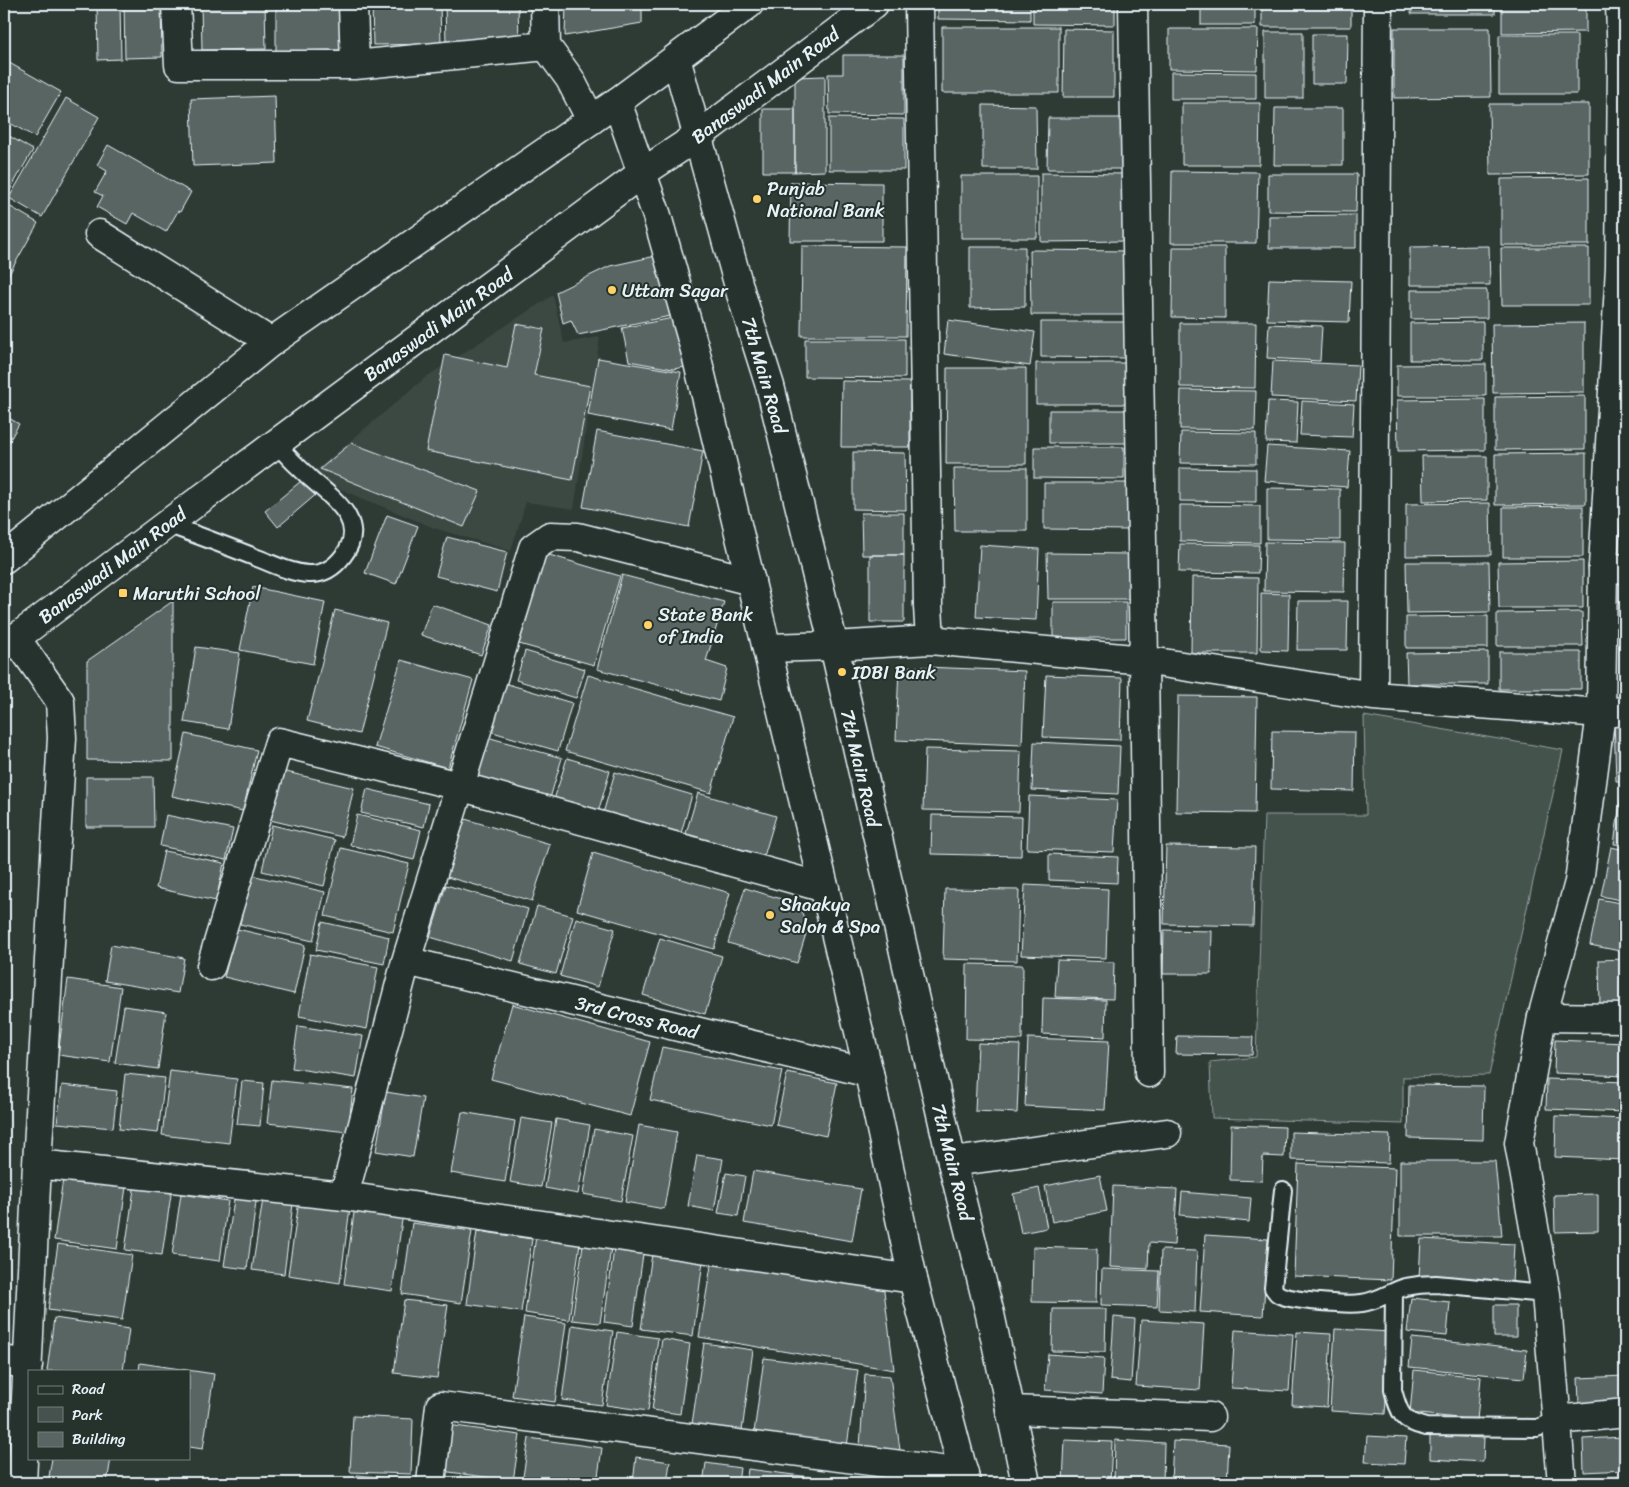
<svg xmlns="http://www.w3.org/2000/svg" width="1629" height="1487" font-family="Sriracha,sans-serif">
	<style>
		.built { fill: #3b4843 }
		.green { fill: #45524e; stroke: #96a2a3 }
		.building { fill: #596563; stroke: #e8f1f8 }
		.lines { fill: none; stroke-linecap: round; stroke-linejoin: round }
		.lane-casing { stroke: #e8f1f8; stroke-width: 20 }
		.street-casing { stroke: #e8f1f8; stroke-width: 31 }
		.secondary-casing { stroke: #e8f1f8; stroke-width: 31 }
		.primary-casing { stroke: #e8f1f8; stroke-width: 31 }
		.lane { stroke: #26332d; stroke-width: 16 }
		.street { stroke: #26332d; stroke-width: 28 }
		.secondary { stroke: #26332d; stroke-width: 28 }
		.primary { stroke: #26332d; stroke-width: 28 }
		.poi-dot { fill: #ffd166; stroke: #26332d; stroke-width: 2 }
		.labels { text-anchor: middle; stroke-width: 4; stroke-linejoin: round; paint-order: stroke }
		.street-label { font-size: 19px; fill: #e8f1f8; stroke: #26332d }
		.poi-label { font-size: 19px; fill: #e8f1f8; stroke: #26332d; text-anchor: start }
	</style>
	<rect width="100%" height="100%" fill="#2e3b35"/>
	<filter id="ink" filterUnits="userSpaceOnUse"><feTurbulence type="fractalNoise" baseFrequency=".02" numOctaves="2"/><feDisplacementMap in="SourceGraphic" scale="10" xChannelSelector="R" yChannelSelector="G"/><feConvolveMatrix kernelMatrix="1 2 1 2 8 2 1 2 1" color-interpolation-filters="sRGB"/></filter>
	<g filter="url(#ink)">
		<path class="built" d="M553,295L564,343L600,337L574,509L526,502L511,551L434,528L309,476L426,377Z"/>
		<path class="green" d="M1364,716L1563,750L1489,1075L1403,1077V1124L1212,1118L1210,1062L1256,1057L1264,815H1366Z"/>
		<path class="building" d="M97,4H120L121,59L98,60Z
			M124,4H161L162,57L125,58Z
			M201,4H265L266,49L202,50Z
			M276,4H341L342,50L276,51Z
			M372,4H440L441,44L373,45Z
			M445,4H518L519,42L446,43Z
			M566,4H642V23L565,36Z
			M938,4H1030V20L938,19Z
			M1033,4H1115V25L1033,24Z
			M1201,4H1255V25H1201Z
			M1262,4H1351V27H1262Z
			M1411,4H1495V14H1411Z
			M1502,4H1586V32L1502,33Z
			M942,27H1059V93H942Z
			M1394,28H1490L1491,97L1394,98Z
			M1064,29L1114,30V97H1063Z
			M1169,29H1258L1257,70L1169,69Z
			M1265,32H1303V98H1265Z
			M1312,34H1348L1347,84H1312Z
			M1499,35H1577V94H1499Z
			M843,55H904V115L829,114L828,74H843Z
			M4,60L61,92L35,137L4,120Z
			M1171,72L1256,73V99H1171Z
			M825,76V171L795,172V77Z
			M275,96L277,163L193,166L191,99Z
			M66,98L99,117L42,217L9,198Z
			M1182,103H1260L1259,165H1182Z
			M1489,104H1589V174L1490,175Z
			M983,105L1036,106L1037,169H983Z
			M1275,108H1343V165H1274Z
			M763,109H795V172H763Z
			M829,118L904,119V170H829Z
			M1048,118H1124V169H1047Z
			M4,133L33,150L7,195L4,194Z
			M108,145L191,192L180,212L178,211L166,232L133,213L127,224L97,207L103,196L95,192L107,171L97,165Z
			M1172,171L1258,172L1256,243H1171Z
			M1041,173L1128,174V241L1041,242Z
			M1268,174H1357L1356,212L1268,211Z
			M961,176H1037V238H961Z
			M1589,178V245H1501V179Z
			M791,182L882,183V241H790Z
			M4,203L38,223L4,283Z
			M1356,215V248H1269V216Z
			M802,246L907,247L906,336H801Z
			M1489,246L1490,285H1410V247Z
			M970,247H1025V307L970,308Z
			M1173,247H1225V318L1172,317Z
			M1501,248H1589V305H1502Z
			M1030,250L1128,251V315H1031Z
			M656,256L670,316L578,335L571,320L563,323L556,292L610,266Z
			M1269,279L1351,281L1349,322L1267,320Z
			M1411,290H1487V318L1411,319Z
			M673,318L685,367L673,369L629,361L622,328Z
			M948,320L1035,332L1030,366L944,354Z
			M1041,322H1126V358L1041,357Z
			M1483,322V360H1410V323Z
			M1180,323H1256L1255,388L1180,387Z
			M1584,323V392L1493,393L1492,324Z
			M516,324L544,329L534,375L590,386L572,480L426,451L445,355L507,368Z
			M1269,324L1322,326L1320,361L1267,358Z
			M805,339H905V378L805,377Z
			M598,358L681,372L671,430L588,415Z
			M1273,361L1358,365L1356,401L1271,397Z
			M1036,363H1130V404H1036Z
			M1486,364V396H1397V365Z
			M947,368H1026V464H946Z
			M842,381L910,382V447H841Z
			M1181,390L1256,391L1255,430L1180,429Z
			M1585,396V449L1495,450V397Z
			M1485,399V450L1398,451L1397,400Z
			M1268,401L1298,402L1296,443L1266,442Z
			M1302,401L1354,404L1352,437L1300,435Z
			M1049,410H1130V443H1049Z
			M7,417L19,424L4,450V422Z
			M597,431L703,451L689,527L583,507Z
			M1181,432L1256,433V464L1180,463Z
			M351,443L480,491L464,527L320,469Z
			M1267,446L1350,451L1347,487L1264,481Z
			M1034,447H1124V479L1034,478Z
			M853,452L905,453L906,510L853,509Z
			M1586,453V504L1495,505V454Z
			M1422,456H1487V500L1423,501Z
			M954,468H1027V531H955Z
			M1180,468L1256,469V502L1180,501Z
			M307,476L319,492L278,527L265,511Z
			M1044,483H1128V530L1044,529Z
			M1267,488L1340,489V540L1267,539Z
			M1490,503L1491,555L1406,556V504Z
			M1180,505L1260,506V543L1180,541Z
			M1583,506V557H1503V507Z
			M861,513H904V555H862Z
			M387,515L418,526L396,584L365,573Z
			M447,537L507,552L497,592L436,576Z
			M1265,542L1345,543L1344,592L1264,591Z
			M1180,544L1259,545L1258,573L1179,572Z
			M980,545L1039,549L1036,620L976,617Z
			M1047,553L1129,554V599H1048Z
			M546,554L620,576L594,665L519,644Z
			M870,555H904V622H870Z
			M1583,561V608H1499L1498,562Z
			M1406,562H1489L1490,612L1407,613Z
			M622,575L724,602L706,661L727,668L719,701L597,669Z
			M1192,577L1258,578L1257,653H1191Z
			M253,587L325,602L313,664L240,650Z
			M1261,593L1289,594L1288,651L1261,650Z
			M173,601V761L87,760V661Z
			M1298,601H1348L1347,650H1297Z
			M1053,602H1126V638H1053Z
			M432,604L492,625L481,655L421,635Z
			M335,610L387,623L359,734L307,721Z
			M1582,612L1583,646H1497V613Z
			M1488,616V648H1406V617Z
			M196,647L240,653L228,729L184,722Z
			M525,651L585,669L576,698L516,680Z
			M1488,652V684H1407L1406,653Z
			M1499,652H1581V689H1499Z
			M401,660L473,680L448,768L375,747Z
			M899,666L1025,671L1022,745L896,740Z
			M588,675L733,717L711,793L565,751Z
			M1046,675L1122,678L1120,740L1043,737Z
			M504,683L572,703L558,751L489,731Z
			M1178,696L1257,697L1255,813L1176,812Z
			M1625,718V781H1616L1614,719Z
			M1272,731L1355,732L1354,791L1271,789Z
			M186,734L257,750L243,811L172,796Z
			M487,737L562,758L548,805L474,783Z
			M1034,742L1120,746L1118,794L1032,790Z
			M925,749L1021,751L1019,812L923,810Z
			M567,758L610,771L597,816L553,803Z
			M282,771L354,788L342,837L270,820Z
			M615,772L692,795L679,840L602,817Z
			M86,777H153L154,827H86Z
			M1623,783L1625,784V845L1614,844Z
			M367,789L429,804L424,827L361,813Z
			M698,793L776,816L762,863L684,840Z
			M1029,796L1117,800L1114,852L1027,849Z
			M166,815L233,829L226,860L160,846Z
			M357,815L421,830L414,860L350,845Z
			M932,815L1022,817L1021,856L931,854Z
			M465,819L550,844L532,901L447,877Z
			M272,825L335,840L324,886L262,871Z
			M1166,846L1255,847L1253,926L1164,924Z
			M1611,847L1625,850V901L1601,896Z
			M341,848L409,864L393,932L325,916Z
			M164,851L224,863L216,901L156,888Z
			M593,853L730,893L714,949L577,910Z
			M1049,854L1118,857L1117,883L1049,880Z
			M251,875L325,892L313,941L240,924Z
			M446,885L528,909L513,961L430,937Z
			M1025,885L1108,889L1106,958L1021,955Z
			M745,888L798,904L808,927L797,963L728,943Z
			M945,889L1019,890L1017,961L943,959Z
			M1599,899L1625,904V952L1590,945Z
			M537,906L573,916L556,974L520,964Z
			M576,918L615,929L598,987L560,976Z
			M322,922L389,937L384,964L316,950Z
			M237,929L305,945L294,994L224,977Z
			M1164,930L1212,931L1211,974H1163Z
			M660,938L722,956L705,1014L643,995Z
			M111,945L184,958L178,993L105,981Z
			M310,954L378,967L367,1029L299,1016Z
			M1625,959V1004H1600L1599,960Z
			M1057,960L1114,962L1113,999L1055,997Z
			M967,964L1023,965L1022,1040L966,1039Z
			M68,979L121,987L110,1062L58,1055Z
			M1043,998L1106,1000L1105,1037L1042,1034Z
			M512,1004L650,1042L630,1116L491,1079Z
			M124,1006L166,1012L158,1069L115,1063Z
			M298,1026L363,1036L356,1078L292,1068Z
			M1177,1036L1253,1037L1252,1055L1176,1054Z
			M1028,1038L1109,1041L1105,1110L1025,1106Z
			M1555,1040L1625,1043V1076L1554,1073Z
			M978,1043L1020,1045L1017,1113L975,1111Z
			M662,1047L782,1071L771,1125L650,1100Z
			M170,1071L237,1079L229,1143L162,1135Z
			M787,1073L837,1083L826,1136L776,1125Z
			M125,1074L165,1078L158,1133L119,1129Z
			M1547,1079L1625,1082V1112L1546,1109Z
			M272,1080L353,1089L348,1132L267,1123Z
			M242,1081L264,1083L260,1126L237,1124Z
			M62,1085L117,1091L113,1128L57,1123Z
			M1409,1085L1484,1086L1483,1140L1408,1138Z
			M386,1092L423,1098L413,1157L376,1151Z
			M462,1112L515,1121L505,1182L451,1173Z
			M1556,1116L1625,1119V1160L1555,1157Z
			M521,1118L552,1123L541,1187L510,1182Z
			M556,1119L590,1125L578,1194L545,1188Z
			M639,1125L677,1132L664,1209L625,1202Z
			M1231,1125L1285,1127L1284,1157L1263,1156L1262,1181L1230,1180Z
			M594,1129L633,1136L621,1201L583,1194Z
			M1291,1132L1390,1135L1389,1163L1291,1160Z
			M697,1155L723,1159L714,1211L688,1206Z
			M1400,1161H1495L1502,1236H1400Z
			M1298,1164L1395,1168L1391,1280L1294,1276Z
			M753,1171L861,1189L852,1241L744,1223Z
			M64,1172L127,1180L117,1249L54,1240Z
			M726,1173L745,1176L738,1216L718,1213Z
			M1100,1175L1107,1211L1052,1222L1045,1186Z
			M135,1182L172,1188L162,1255L125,1250Z
			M1113,1186L1177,1189L1174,1245L1149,1243L1148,1269L1110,1267Z
			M1039,1188L1047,1228L1021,1233L1013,1194Z
			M1182,1192L1251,1198L1249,1222L1180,1215Z
			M235,1193L257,1195L247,1269L224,1266Z
			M181,1194L228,1201L220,1261L172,1255Z
			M1598,1194V1231L1555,1232L1554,1195Z
			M263,1199L293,1204L284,1274L252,1270Z
			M299,1201L350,1208L340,1283L288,1275Z
			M355,1206L403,1213L392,1291L344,1284Z
			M412,1223L472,1231L461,1303L402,1294Z
			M477,1231L532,1239L521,1312L467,1304Z
			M1205,1235L1268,1239L1263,1316L1200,1312Z
			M536,1236L580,1243L569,1320L525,1313Z
			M1421,1239L1514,1244L1512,1284L1419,1279Z
			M58,1244L132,1255L122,1320L48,1310Z
			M583,1245L611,1248L600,1323L572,1320Z
			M1033,1247L1097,1249L1096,1303L1032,1302Z
			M614,1249L643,1254L633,1326L604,1322Z
			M1161,1250L1197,1251L1195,1312L1159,1310Z
			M652,1254L703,1261L693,1336L641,1329Z
			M713,1254L883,1283L894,1370L699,1337Z
			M1102,1269L1159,1271L1157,1307L1101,1305Z
			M1411,1298L1450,1302L1447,1336L1407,1332Z
			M404,1300L448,1305L437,1378L394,1373Z
			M1494,1305H1516V1337H1494Z
			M1053,1309H1106L1105,1352L1052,1351Z
			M524,1317L566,1323L555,1402L512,1396Z
			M1114,1317L1135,1319L1131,1382L1110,1380Z
			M54,1318L129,1329L123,1371H47Z
			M1141,1320L1204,1324L1200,1390L1136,1386Z
			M572,1325L613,1331L602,1405L562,1400Z
			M1335,1329L1391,1332L1385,1414L1330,1411Z
			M1235,1330L1293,1334L1289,1391L1231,1388Z
			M617,1332L658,1338L648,1411L606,1405Z
			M1297,1332L1331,1334L1327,1407L1292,1405Z
			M1412,1338L1527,1350L1524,1378L1409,1367Z
			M662,1339L690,1344L680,1414L652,1410Z
			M704,1343L753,1350L742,1431L692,1424Z
			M1048,1354L1104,1358L1102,1394L1045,1390Z
			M764,1358L858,1370L847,1446L754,1433Z
			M140,1363L214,1374L203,1449L189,1447V1371H139Z
			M1414,1370L1481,1377L1477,1420L1410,1413Z
			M865,1374L890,1376L900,1450L860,1447Z
			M1625,1376V1402L1579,1403L1578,1378Z
			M353,1416L413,1419L411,1474L350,1472Z
			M448,1425L520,1435L513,1481L442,1471Z
			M1430,1435L1484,1438L1483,1462L1430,1459Z
			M1367,1436L1406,1438L1404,1464L1365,1462Z
			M1625,1437V1470L1584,1472L1583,1439Z
			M529,1438L602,1448L597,1483H522Z
			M1065,1440L1112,1442L1110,1483H1063Z
			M1115,1440L1164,1443L1163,1483H1114Z
			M1173,1441L1229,1444L1227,1483H1171Z
			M636,1457L670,1462L667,1483H633Z
			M52,1458H111L107,1483H48Z
			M706,1463L740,1468L738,1483H703Z
			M748,1469L809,1477L808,1483H746Z
			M357,1475L399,1479V1483H356Z
			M1625,1476V1483H1586V1478Z
			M814,1479L849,1483H813Z"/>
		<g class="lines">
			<g class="lane-casing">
				<path id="lane" d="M167,524C197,535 227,546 257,558C273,564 290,573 308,574C323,575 334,568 343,556C369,523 334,499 311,479C299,468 287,456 276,444
					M1283,1190L1273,1288C1275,1290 1276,1293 1278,1294C1289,1301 1348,1305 1362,1303C1378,1301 1390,1292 1405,1287C1415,1285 1425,1284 1436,1284L1546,1294
					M1394,1292L1393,1390C1399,1413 1402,1422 1426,1427L1537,1428L1558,1420"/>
			</g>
			<g class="street-casing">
				<path id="street" d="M176,4L179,65H355L546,46
					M353,4L355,65
					M545,4L546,46L570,79L591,120
					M919,4L928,606L930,640
					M1133,4L1144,660L1149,1073
					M99,234L271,342
					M1603,567L1625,569
					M15,637L60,701L62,738L37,1164L22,1483
					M767,648L834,646L930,640L1144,660L1373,696L1601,713L1625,711
					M1373,696L1378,4
					M406,961L869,1073
					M211,966L279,742L459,786L825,888
					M1542,1017L1625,1018
					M952,1162L1167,1133
					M37,1164L344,1196L913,1279
					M344,1196L406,961L533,548L550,536L578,537L751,581
					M4,1360L28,1365
					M1010,1410L1210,1417
					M431,1483L440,1406L964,1473"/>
			</g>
			<g class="secondary-casing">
				<path id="secondary" d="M676,58L741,294L770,386L834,646L952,1162L990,1314L1026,1483
					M617,102L657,216L695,350L869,1073L913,1279L966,1483
					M1558,1420L1625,1413
					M1562,1483L1546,1294L1519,1143L1542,1017L1579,882L1601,713L1603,567L1620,267L1622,62L1620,4"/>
			</g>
			<g class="primary-casing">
				<path id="primary" d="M4,559L271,342L617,102L749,4
					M4,647L167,524L642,173L698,136L874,4"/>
			</g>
			<use href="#lane" class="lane"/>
			<use href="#street" class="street"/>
			<use href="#secondary" class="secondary"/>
			<use href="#primary" class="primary"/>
		</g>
	</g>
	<g class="poi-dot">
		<circle cx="757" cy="199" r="5"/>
		<circle cx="612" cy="290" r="5"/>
		<rect x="118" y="588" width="10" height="10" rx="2.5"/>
		<circle cx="648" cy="625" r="5"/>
		<circle cx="842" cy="672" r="5"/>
		<circle cx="770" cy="915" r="5"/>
	</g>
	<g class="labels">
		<g class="street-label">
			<text transform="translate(765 85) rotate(-37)" y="7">Banaswadi Main Road</text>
			<text transform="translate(438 324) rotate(-36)" y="7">Banaswadi Main Road</text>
			<text transform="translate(765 375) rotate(74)" y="7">7th Main Road</text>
			<text transform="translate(112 565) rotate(-37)" y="7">Banaswadi Main Road</text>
			<text transform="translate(861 768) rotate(77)" y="7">7th Main Road</text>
			<text transform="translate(637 1017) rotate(14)" y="7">3rd Cross Road</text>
			<text transform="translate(953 1162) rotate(76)" y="7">7th Main Road</text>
		</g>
		<g class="poi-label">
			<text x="767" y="195">Punjab<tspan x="767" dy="22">National Bank</tspan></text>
			<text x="622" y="297">Uttam Sagar</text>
			<text x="133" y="600">Maruthi School</text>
			<text x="658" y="621">State Bank<tspan x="658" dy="22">of India</tspan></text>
			<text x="852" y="679">IDBI Bank</text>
			<text x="780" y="911">Shaakya<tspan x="780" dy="22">Salon &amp; Spa</tspan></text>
		</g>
	</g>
	<rect width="1629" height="1487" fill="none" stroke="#26332d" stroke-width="20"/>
	<rect x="10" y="10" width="1609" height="1467" fill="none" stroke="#e8f1f8" stroke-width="2" filter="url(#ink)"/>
	<rect x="28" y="1370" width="162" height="90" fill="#26332d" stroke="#747f7e"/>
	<rect x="38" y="1386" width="25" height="8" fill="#26332d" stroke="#747f7e"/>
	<text x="72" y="1394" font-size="15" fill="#e8f1f8">Road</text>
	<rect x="38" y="1407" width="25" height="15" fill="#45524e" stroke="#747f7e"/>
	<text x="72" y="1420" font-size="15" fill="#e8f1f8">Park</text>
	<rect x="38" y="1432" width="25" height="15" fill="#596563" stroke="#747f7e"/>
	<text x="72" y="1444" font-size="15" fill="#e8f1f8">Building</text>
</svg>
